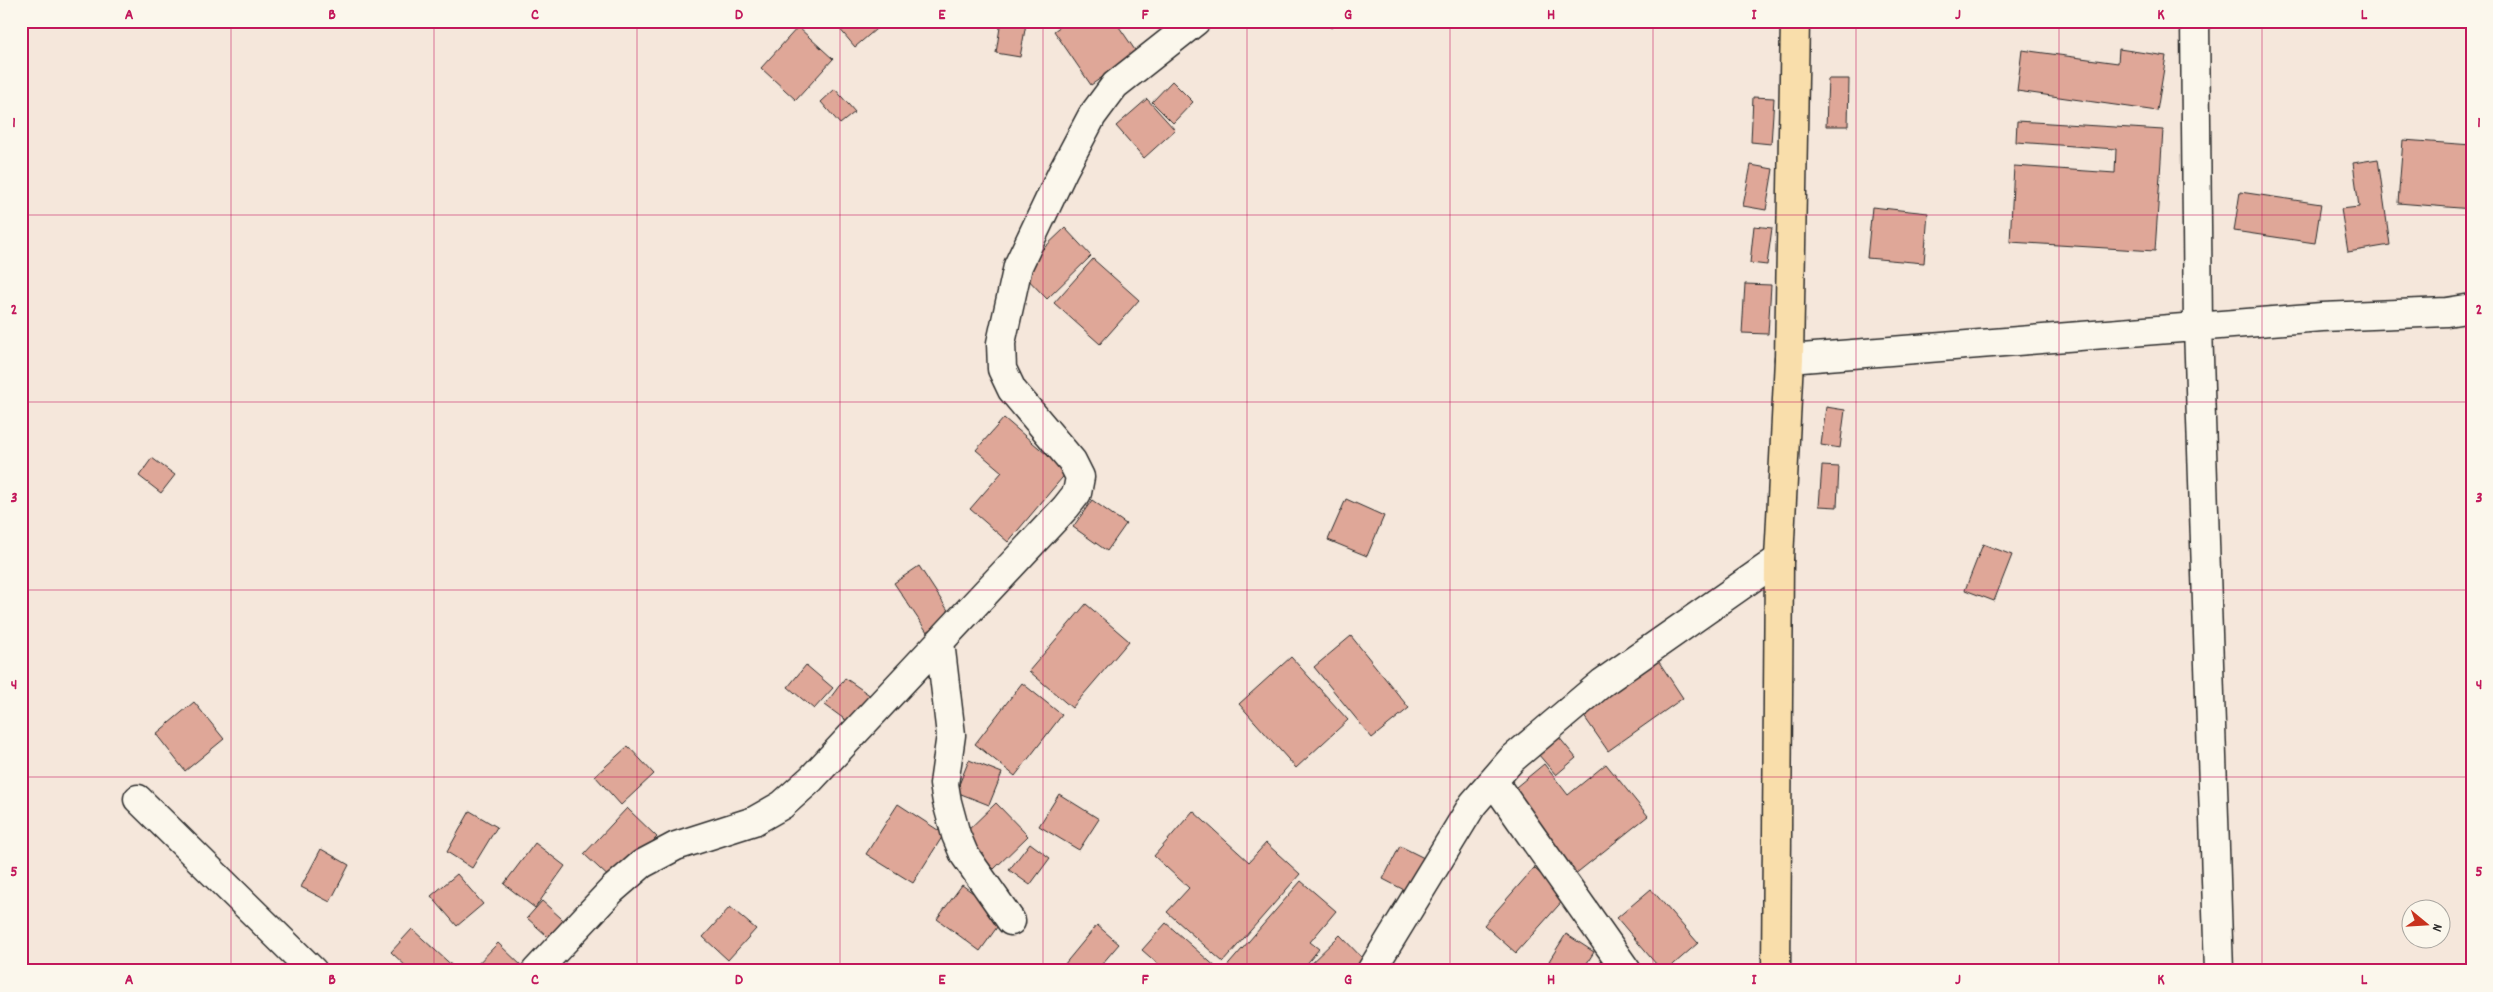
<svg xmlns="http://www.w3.org/2000/svg" width="2493" height="992" font-family="Dekko,sans-serif">
	<style>
		.building { fill: #dfa798; stroke: #2b2b2b }
		.lines { fill: none; stroke-linecap: round; stroke-linejoin: round }
		.minor-casing { stroke: #2b2b2b; stroke-width: 31 }
		.highway-casing { stroke: #2b2b2b; stroke-width: 31 }
		.minor { stroke: #fbf7ec; stroke-width: 28 }
		.highway { stroke: #f9deab; stroke-width: 28 }
		.grid { fill: none; stroke: #c2185b; stroke-width: 1; stroke-opacity: 0.55 }
		.neatline { fill: none; stroke: #c2185b; stroke-width: 2 }
		.grid-label { font-size: 16px; text-anchor: middle; font-weight: bold; fill: #c2185b }
	</style>
	<rect width="100%" height="100%" fill="#f5e7db"/>
	<filter id="ink" filterUnits="userSpaceOnUse"><feTurbulence type="fractalNoise" baseFrequency=".02" numOctaves="2"/><feDisplacementMap in="SourceGraphic" scale="10" xChannelSelector="R" yChannelSelector="G"/><feConvolveMatrix kernelMatrix="1 2 1 2 8 2 1 2 1" color-interpolation-filters="sRGB"/></filter>
	<g filter="url(#ink)">
		<path class="building" d="M833,21H879L882,24L855,47Z
			M1001,21L1026,24L1020,57L996,53Z
			M1068,21H1115L1137,53L1091,85L1054,31Z
			M1325,21H1339L1331,28Z
			M798,27L833,59L796,100L761,68Z
			M2119,49L2166,56L2157,111L2017,91L2022,50L2118,63Z
			M1828,79H1849L1848,126H1826Z
			M1172,81L1193,102L1173,123L1152,102Z
			M835,89L855,112L840,124L821,102Z
			M1753,97L1774,98L1771,144L1751,142Z
			M1147,99L1175,130L1144,158L1116,126Z
			M2017,121L2163,130L2155,251L2010,242L2014,166L2115,173L2116,149L2016,142Z
			M2403,140L2472,145V209L2398,203Z
			M2378,159L2390,245L2348,252L2341,209L2359,207L2353,163Z
			M1751,165L1773,169L1766,210L1743,206Z
			M2240,192L2321,204L2315,243L2234,231Z
			M1872,207L1928,213L1924,263L1867,258Z
			M1754,226L1772,228L1767,265L1750,263Z
			M1065,228L1091,256L1047,299L1020,271Z
			M1093,259L1139,300L1100,344L1054,303Z
			M1745,284L1771,285L1768,334L1742,333Z
			M1826,407L1845,410L1840,448L1821,445Z
			M1004,418L1067,472L1008,542L970,509L1002,472L976,450Z
			M152,458L175,475L161,493L139,476Z
			M1822,466L1839,467L1837,507L1819,506Z
			M1346,499L1384,516L1367,556L1328,540Z
			M1092,500L1126,524L1107,551L1073,527Z
			M1983,544L2012,555L1994,601L1965,590Z
			M919,566L951,615L927,632L894,583Z
			M1086,604L1129,641L1072,708L1029,671Z
			M1351,636L1409,708L1372,738L1314,667Z
			M1655,656L1683,698L1608,751L1579,709Z
			M1291,657L1348,720L1296,768L1239,704Z
			M806,665L833,688L814,709L788,687Z
			M845,678L871,696L851,724L825,705Z
			M1022,683L1062,715L1015,776L975,744Z
			M194,702L224,739L185,771L156,734Z
			M1558,736L1576,758L1556,775L1538,754Z
			M628,746L654,774L621,805L595,776Z
			M969,760L1002,773L989,805L956,792Z
			M1544,764L1568,795L1606,764L1648,816L1574,875L1510,792Z
			M1059,794L1099,819L1079,850L1039,826Z
			M996,803L1028,836L994,869L962,836Z
			M898,804L944,834L913,883L866,854Z
			M627,808L657,837L614,882L584,854Z
			M470,811L497,827L472,868L447,852Z
			M1193,811L1249,862L1266,843L1300,874L1223,962L1167,912L1189,888L1154,856Z
			M535,843L565,866L535,908L504,884Z
			M1030,843L1050,858L1030,885L1009,870Z
			M1400,846L1430,861L1412,894L1383,879Z
			M321,849L349,865L330,902L301,887Z
			M1534,868L1566,897L1516,953L1484,925Z
			M457,874L483,904L457,926L431,896Z
			M1301,881L1336,911L1310,942L1319,949L1301,971H1223Z
			M962,885L1005,916L980,951L937,919Z
			M1651,889L1698,943L1666,971H1662L1617,918Z
			M542,901L570,926L555,943L527,918Z
			M730,907L756,929L728,960L703,937Z
			M1166,923L1218,969L1216,971H1166L1142,950Z
			M1097,925L1119,944L1096,971H1059Z
			M412,929L458,971H411L391,952Z
			M1566,934L1594,952L1582,971H1564L1549,961Z
			M1340,935L1368,964L1361,971H1303Z
			M498,943L525,969L471,971Z"/>
		<g class="lines">
			<g class="minor-casing">
				<path id="minor" d="M2195,21L2198,327L2219,971
					M1789,359L2322,317L2447,312L2472,308
					M940,642L951,735L944,784L947,802L956,835L964,854L1011,921
					M1493,781L1627,971
					M138,799L313,971
					M536,971L612,890L642,864L676,846L754,821L782,805L811,779L1066,507L1077,493L1080,477L1072,461L1012,390L1002,369L1001,343L1018,266L1063,171L1092,116L1115,85L1196,21
					M1371,971L1473,804L1512,759L1602,683L1779,559"/>
			</g>
			<g class="highway-casing">
				<path id="highway" d="M1776,971L1779,559L1789,359L1795,21"/>
			</g>
			<use href="#minor" class="minor"/>
			<use href="#highway" class="highway"/>
		</g>
	</g>
	<path class="grid" d="M231,21V971M434,21V971M637,21V971M840,21V971M1043,21V971M1247,21V971M1450,21V971M1653,21V971M1856,21V971M2059,21V971M2262,21V971M21,215H2472M21,402H2472M21,590H2472M21,777H2472"/>
	<rect width="2493" height="992" fill="none" stroke="#fbf7ec" stroke-width="55"/>
	<g transform="translate(2426 924) rotate(108)"><circle r="24" fill="#fbf7ec" stroke="#a8a59f"/>
	<path d="M0-4L9 19L0 12L-9 19Z" fill="#c8321e"/>
	<text y="-8" font-size="14" font-weight="bold" text-anchor="middle" fill="#2b2b2b">N</text>
	</g>
	<rect x="28" y="28" width="2438" height="936" class="neatline"/>
	<g class="grid-label">
		<text x="129" y="19">A</text>
		<text x="332" y="19">B</text>
		<text x="535" y="19">C</text>
		<text x="739" y="19">D</text>
		<text x="942" y="19">E</text>
		<text x="1145" y="19">F</text>
		<text x="1348" y="19">G</text>
		<text x="1551" y="19">H</text>
		<text x="1754" y="19">I</text>
		<text x="1958" y="19">J</text>
		<text x="2161" y="19">K</text>
		<text x="2364" y="19">L</text>
		<text x="14" y="127">1</text>
		<text x="2479" y="127">1</text>
		<text x="14" y="314">2</text>
		<text x="2479" y="314">2</text>
		<text x="14" y="502">3</text>
		<text x="2479" y="502">3</text>
		<text x="14" y="689">4</text>
		<text x="2479" y="689">4</text>
		<text x="14" y="876">5</text>
		<text x="2479" y="876">5</text>
		<text x="129" y="984">A</text>
		<text x="332" y="984">B</text>
		<text x="535" y="984">C</text>
		<text x="739" y="984">D</text>
		<text x="942" y="984">E</text>
		<text x="1145" y="984">F</text>
		<text x="1348" y="984">G</text>
		<text x="1551" y="984">H</text>
		<text x="1754" y="984">I</text>
		<text x="1958" y="984">J</text>
		<text x="2161" y="984">K</text>
		<text x="2364" y="984">L</text>
	</g>
</svg>
